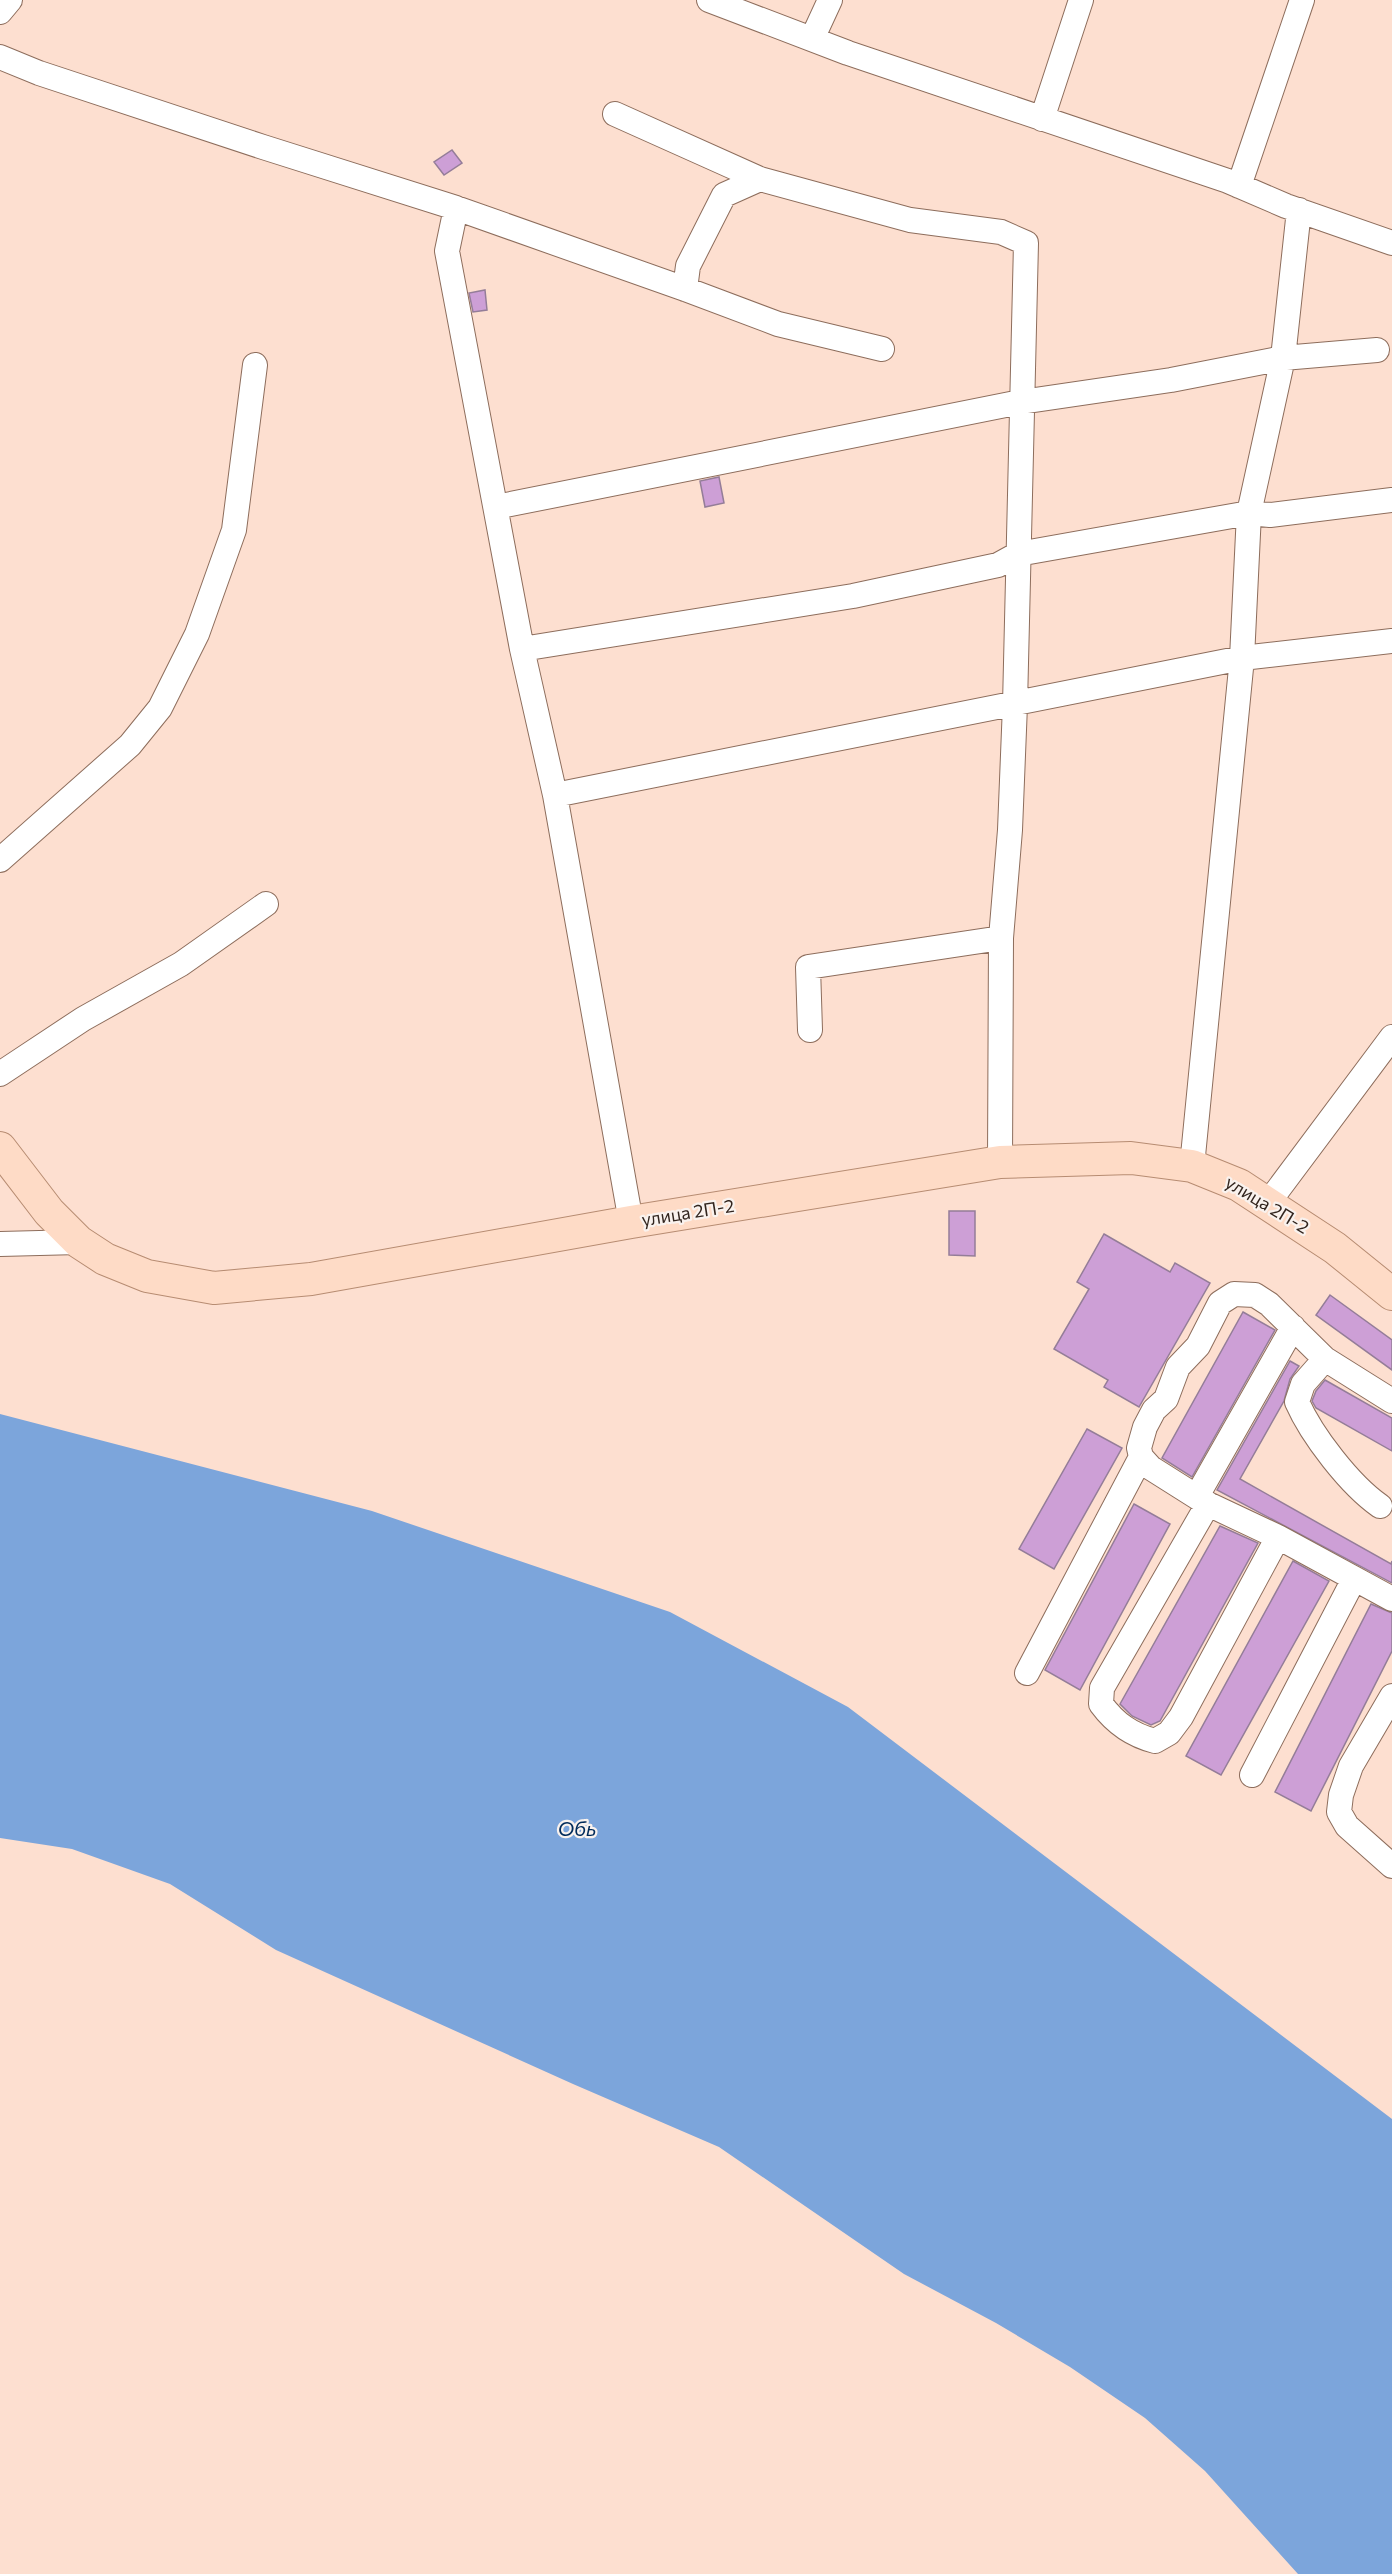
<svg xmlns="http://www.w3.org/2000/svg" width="1392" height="2574" font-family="Commissioner,sans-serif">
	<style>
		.water { fill: #7ca5db }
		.building { fill: #cd9fd6; stroke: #947d98; stroke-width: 1.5 }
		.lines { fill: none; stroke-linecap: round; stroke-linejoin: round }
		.minor-casing { stroke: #8d6d5c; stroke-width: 26 }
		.major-casing { stroke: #b78c72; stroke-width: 34 }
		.minor { stroke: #fff; stroke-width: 24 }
		.major { stroke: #fedbc6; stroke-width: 32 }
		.labels { text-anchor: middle; stroke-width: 4.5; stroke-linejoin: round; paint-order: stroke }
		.street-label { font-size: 18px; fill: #32251e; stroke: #f9f2ee }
		.water-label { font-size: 20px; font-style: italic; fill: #002b5b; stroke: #f9f2ee }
	</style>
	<rect width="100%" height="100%" fill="#fddfd0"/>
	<path class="water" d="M0,1414L372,1511L670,1612L848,1707L1392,2119V2574H1298L1205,2471L1145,2418L1070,2367L996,2323L904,2274L719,2147L573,2084L276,1950L170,1884L72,1849L0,1838Z"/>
	<path class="building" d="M452,150L462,163L444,175L434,162Z
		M485,290L487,310L473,312L469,293Z
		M719,477L724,503L705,507L700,481Z
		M949,1211H975V1256L949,1255Z
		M1104,1234L1170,1272L1175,1263L1210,1283L1139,1407L1104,1387L1108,1380L1054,1349L1089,1289L1077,1282Z
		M1330,1295L1392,1340V1370L1316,1315Z
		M1243,1312L1275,1330L1192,1477L1162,1458Z
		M1290,1361L1299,1366L1290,1379L1284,1401L1240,1479L1391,1564L1392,1561V1583L1217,1490Z
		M1325,1380L1392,1418V1451L1316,1408L1312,1401L1316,1391Z
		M1087,1429L1122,1448L1054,1569L1019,1549Z
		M1134,1504L1170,1524L1080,1690L1045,1670Z
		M1220,1526L1258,1543L1160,1721L1151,1725L1132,1716L1120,1704Z
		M1293,1561L1329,1581L1221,1775L1186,1756Z
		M1371,1604L1392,1613V1651L1311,1811L1275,1792Z"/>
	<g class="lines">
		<g class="minor-casing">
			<path id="minor" d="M709,0L848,53L1228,181L1286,206L1392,243
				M0,12L10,0
				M812,39L830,0
				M0,57L39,73L263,147L456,208L685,289L778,324L882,349
				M615,114L760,179
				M1042,119L1081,0
				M1239,186L1302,0
				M456,208L447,251L522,649L555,795L631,1222
				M685,289L688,266L724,195L760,179L910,220L1001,232L1026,243L1015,705L1010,830L1001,938L1000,1162
				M496,507L1021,402L1171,380L1283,358L1377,350
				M522,649L853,596L998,565L1018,554L1249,513L1270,515L1392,500
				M555,795L1242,658L1392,641
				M0,860L130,745L160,708L197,634L234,530L255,365
				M810,1030L808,967L1001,938
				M0,1074L83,1019L181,964L266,904
				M1192,1166L1242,658L1249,513L1283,358L1299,210
				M1268,1203L1392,1037
				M0,1244L79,1242
				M1325,1359L1303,1384L1297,1402C1312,1436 1350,1485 1380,1506
				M1392,1401L1325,1359L1269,1304L1255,1295L1234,1294L1220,1303L1198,1346L1178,1367L1166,1399L1154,1410L1145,1427L1139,1448L1141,1457L1151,1468L1208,1504L1102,1688L1101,1704C1115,1723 1131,1735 1155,1741L1169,1733L1181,1717L1278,1537L1392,1599
				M1197,1496L1293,1327
				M1208,1504L1278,1537
				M1027,1673L1141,1457
				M1392,1696L1351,1766L1341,1795L1339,1812L1347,1826L1392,1866
				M1252,1775L1354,1579"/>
		</g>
		<g class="major-casing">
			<path id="major" d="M0,1148L49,1212L79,1242L105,1259L147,1276L214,1288L311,1279L631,1222L1000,1162L1131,1158L1192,1166L1239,1185L1335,1248L1392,1294"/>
		</g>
		<use href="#minor" class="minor"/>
		<use href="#major" class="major"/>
	</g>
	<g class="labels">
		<g class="street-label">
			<text transform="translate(1267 1205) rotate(31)" y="6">улица 2П-2</text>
			<text transform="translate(688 1213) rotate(-9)" y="6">улица 2П-2</text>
		</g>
		<g class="water-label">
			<text x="577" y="1836">Обь</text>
		</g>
	</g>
</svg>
